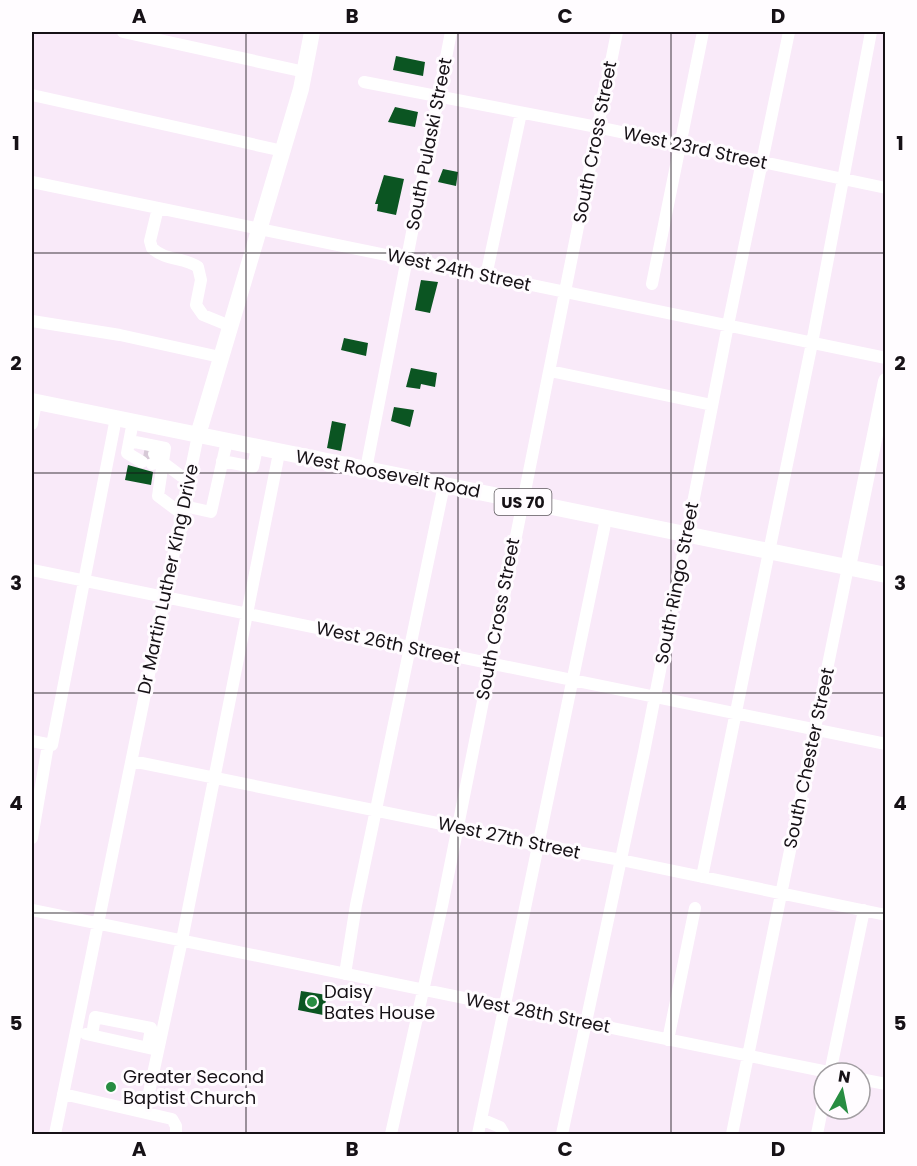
<svg xmlns="http://www.w3.org/2000/svg" width="917" height="1166" font-family="Poppins,sans-serif">
	<style>
		.building { fill: #0b5522 }
		.lines { fill: none; stroke-linecap: round; stroke-linejoin: round }
		.minor-tunnel { stroke: #d7c9d7; stroke-width: 12; stroke-dasharray: 12 6; stroke-linecap: butt }
		.minor { stroke: #fff; stroke-width: 12 }
		.major { stroke: #fff; stroke-width: 16 }
		.grid { fill: none; stroke: #161116; stroke-width: 1.5; stroke-opacity: 0.55 }
		.poi-dot { fill: #288d42; stroke: #fffcff; stroke-width: 2 }
		.labels { text-anchor: middle; stroke-width: 6; stroke-linejoin: round; paint-order: stroke }
		.shield { fill: #fffcff; stroke: #5c585c; stroke-width: 1.5 }
		.shield-label { font-size: 16px; font-weight: bold; fill: #161116 }
		.street-label { font-size: 18px; fill: #161116; stroke: #fffcff }
		.poi-label { font-size: 18px; fill: #161116; stroke: #fffcff; text-anchor: start }
		.neatline { fill: none; stroke: #161116; stroke-width: 2 }
		.grid-label { font-size: 20px; text-anchor: middle; font-weight: bold; fill: #161116 }
	</style>
	<rect width="100%" height="100%" fill="#f9eaf9"/>
	<path class="building" d="M396,56L425,62L423,76L393,70Z
		M395,107L418,112L415,127L388,122Z
		M443,169L458,172L456,186L438,182Z
		M384,175L404,179L396,215L377,211L378,204H375Z
		M421,280L438,282L430,313L415,310Z
		M344,338L368,343L366,356L341,350Z
		M411,368L437,373L435,387L421,384L420,389L406,387Z
		M394,407L414,410L410,427L391,421Z
		M332,421L346,424L341,451L327,448Z
		M128,465L153,472L151,485L125,480Z
		M301,991L327,995L323,1015L298,1010Z"/>
	<g class="lines">
		<path class="minor-tunnel" d="M144,452L154,454"/>
		<path class="minor" d="M123,32L305,72
			M364,82L597,127L886,188
			M32,95L283,151
			M32,182L886,358
			M158,208L150,241L152,248C165,261 184,257 198,267L201,280L196,305L203,315L230,326
			M486,276L521,113
			M652,284L703,32
			M32,321L120,335L220,357
			M550,371L712,405
			M133,421L127,453L142,462
			M32,424L36,402
			M130,441L165,448L158,496L182,514
			M161,461L181,476L189,477
			M222,461L253,467L257,448
			M152,464L161,461L154,454
			M366,469L451,32
			M184,506L211,512L227,441
			M32,570L886,744
			M32,741L52,745L116,418
			M132,761L457,827L495,837L621,860L886,915
			M32,838L48,745
			M702,877L812,343L871,32
			M32,910L833,1073
			M345,974L356,905L444,485
			M86,1034L153,1049
			M92,1035L95,1017L151,1028L148,1046
			M668,1040L695,908
			M830,1073L864,910
			M860,1079L886,1084
			M63,1094L172,1119L176,1126V1134
			M145,1111L182,940L279,453
			M481,1119L500,1127L504,1134
			M55,1134L198,435
			M391,1134L442,906L617,32
			M478,1134L606,519
			M562,1134L644,752L728,325L789,32
			M732,1134L848,567
			M817,1134L824,1099"/>
		<path class="major" d="M32,401L886,575
			M198,435L301,89L312,32
			M848,567L886,381"/>
	</g>
	<path class="grid" d="M246,32V1134M458,32V1134M671,32V1134M32,253H886M32,473H886M32,693H886M32,913H886"/>
	<g class="poi-dot">
		<circle cx="312" cy="1002" r="6"/>
		<circle cx="111" cy="1087" r="6"/>
	</g>
	<g class="labels">
		<rect class="shield" x="494.5" y="489" width="57" height="26" rx="4.5"/>
		<g class="shield-label">
			<text x="523" y="508">US 70</text>
		</g>
		<g class="street-label">
			<text transform="translate(595 142) rotate(-79)" y="6">South Cross Street</text>
			<text transform="translate(429 144) rotate(-79)" y="6">South Pulaski Street</text>
			<text transform="translate(695 148) rotate(12)" y="6">West 23rd Street</text>
			<text transform="translate(459 270) rotate(12)" y="6">West 24th Street</text>
			<text transform="translate(388 474) rotate(11)" y="6">West Roosevelt Road</text>
			<text transform="translate(168 579) rotate(-78)" y="6">Dr Martin Luther King Drive</text>
			<text transform="translate(677 583) rotate(-79)" y="6">South Ringo Street</text>
			<text transform="translate(498 619) rotate(-79)" y="6">South Cross Street</text>
			<text transform="translate(388 643) rotate(12)" y="6">West 26th Street</text>
			<text transform="translate(809 758) rotate(-78)" y="6">South Chester Street</text>
			<text transform="translate(509 838) rotate(12)" y="6">West 27th Street</text>
			<text transform="translate(538 1013) rotate(11)" y="6">West 28th Street</text>
		</g>
		<g class="poi-label">
			<text x="324" y="998">Daisy<tspan x="324" dy="21">Bates House</tspan></text>
			<text x="123" y="1083">Greater Second<tspan x="123" dy="21">Baptist Church</tspan></text>
		</g>
	</g>
	<rect width="917" height="1166" fill="none" stroke="#fffcff" stroke-width="66"/>
	<g transform="translate(842 1091) rotate(9)"><circle r="28" fill="#fffcff" stroke="#a29ea2" stroke-width="1.5"/>
	<path d="M0-4.5L10 22L0 15L-10 22Z" fill="#288d42"/>
	<text y="-9" font-size="16" font-weight="bold" text-anchor="middle" fill="#161116">N</text>
	</g>
	<rect x="33" y="33" width="851" height="1100" class="neatline"/>
	<g class="grid-label">
		<text x="139" y="23">A</text>
		<text x="352" y="23">B</text>
		<text x="565" y="23">C</text>
		<text x="778" y="23">D</text>
		<text x="16" y="150">1</text>
		<text x="900" y="150">1</text>
		<text x="16" y="370">2</text>
		<text x="900" y="370">2</text>
		<text x="16" y="590">3</text>
		<text x="900" y="590">3</text>
		<text x="16" y="810">4</text>
		<text x="900" y="810">4</text>
		<text x="16" y="1030">5</text>
		<text x="900" y="1030">5</text>
		<text x="139" y="1156">A</text>
		<text x="352" y="1156">B</text>
		<text x="565" y="1156">C</text>
		<text x="778" y="1156">D</text>
	</g>
</svg>
